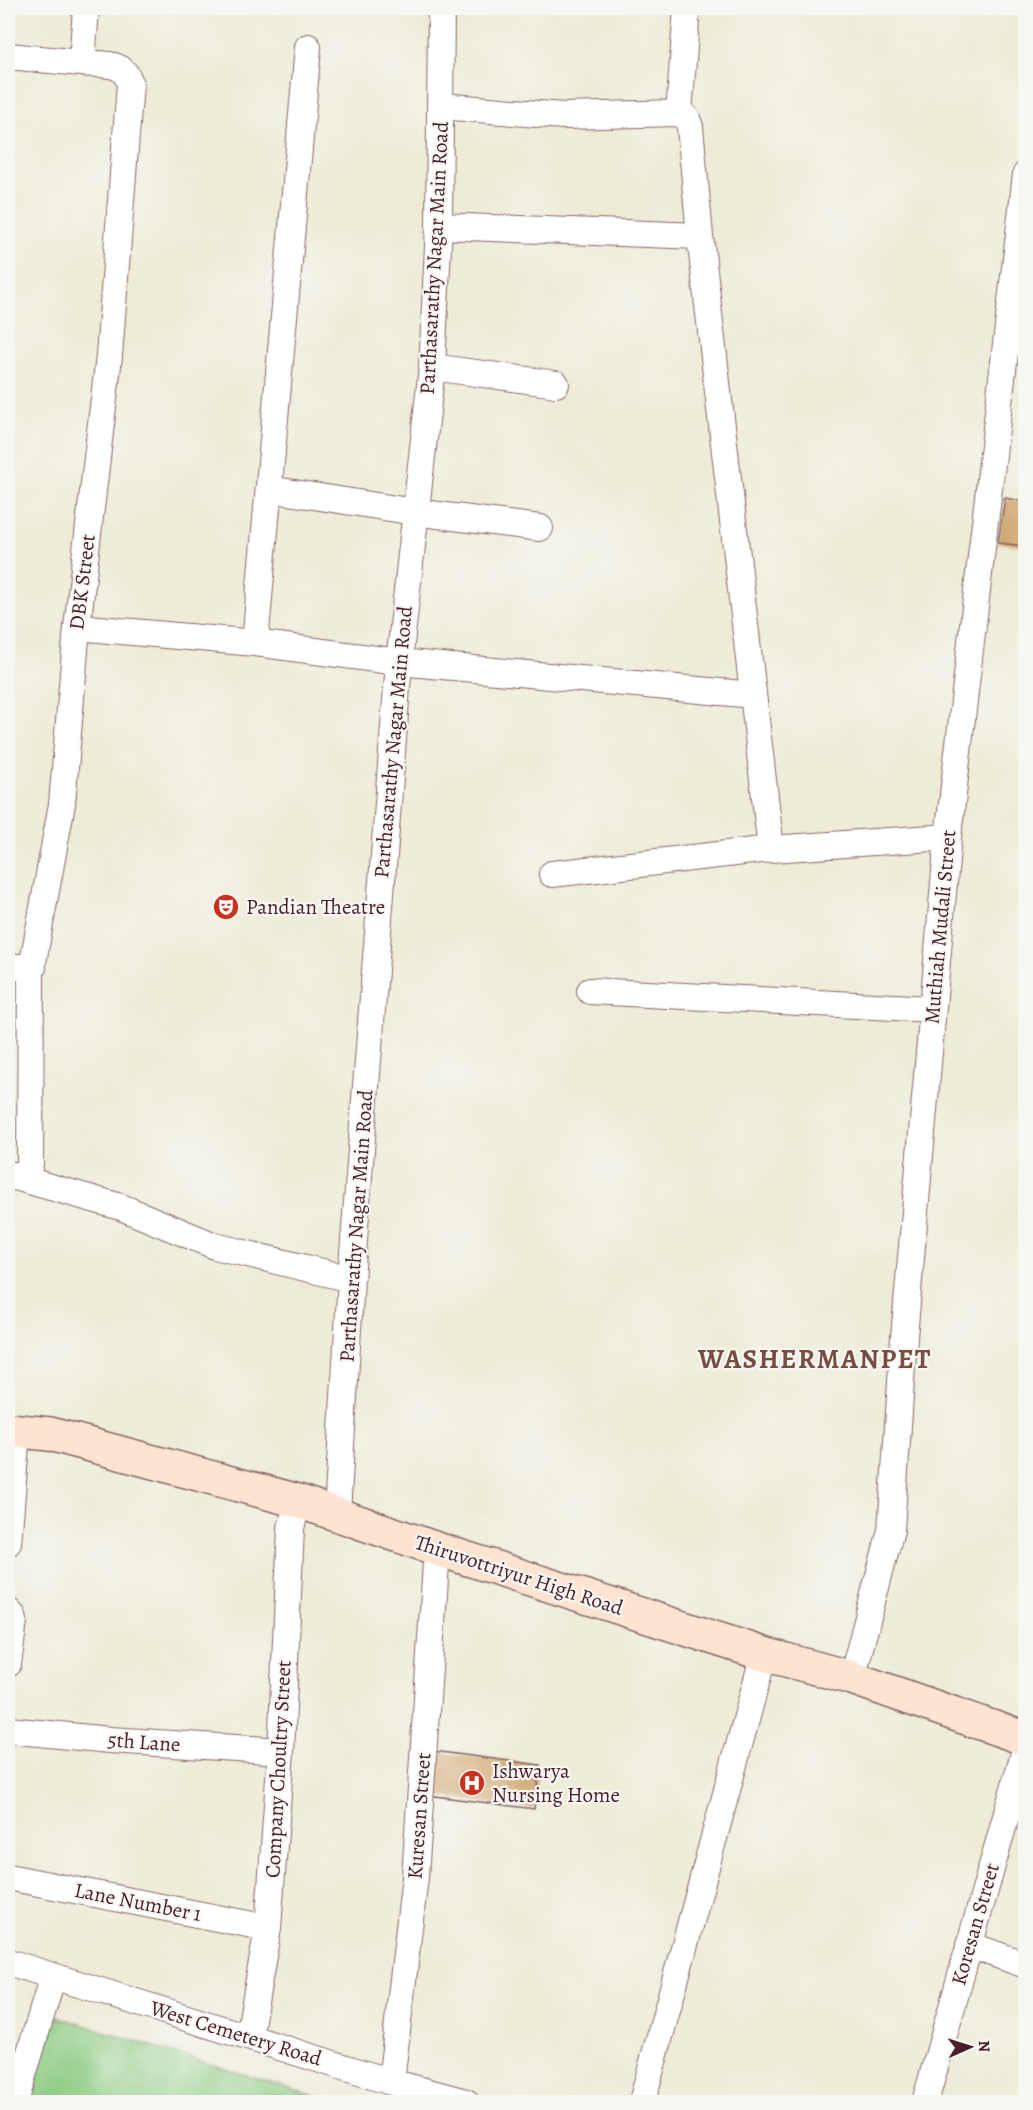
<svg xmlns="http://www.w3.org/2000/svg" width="1033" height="2110" font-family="Alegreya,serif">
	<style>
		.green { fill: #8dcc83; stroke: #6c7657; stroke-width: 1.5 }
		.building { fill: #d0a56e }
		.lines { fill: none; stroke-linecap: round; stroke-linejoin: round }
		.minor-casing { stroke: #836667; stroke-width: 28 }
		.secondary-casing { stroke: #836667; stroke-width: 36 }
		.minor { stroke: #fff; stroke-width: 26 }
		.secondary { stroke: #fde4d1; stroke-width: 33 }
		.labels { text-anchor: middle; stroke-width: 4.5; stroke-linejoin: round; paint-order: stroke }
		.street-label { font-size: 21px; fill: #4a1f2b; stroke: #f6f6f2 }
		.poi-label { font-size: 21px; fill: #4a1f2b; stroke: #f6f6f2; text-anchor: start }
		.district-label { font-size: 27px; font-weight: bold; letter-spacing: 1.5px; fill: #794e42; stroke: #f6f6f2 }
	</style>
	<rect width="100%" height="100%" fill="#f6f6f2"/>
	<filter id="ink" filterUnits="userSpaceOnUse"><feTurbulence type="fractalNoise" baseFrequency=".0167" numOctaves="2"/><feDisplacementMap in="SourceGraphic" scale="12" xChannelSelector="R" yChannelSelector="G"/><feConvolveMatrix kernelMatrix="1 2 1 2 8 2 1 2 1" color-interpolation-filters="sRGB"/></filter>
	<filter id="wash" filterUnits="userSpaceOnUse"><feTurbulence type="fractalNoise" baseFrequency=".008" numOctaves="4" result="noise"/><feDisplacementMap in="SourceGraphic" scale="24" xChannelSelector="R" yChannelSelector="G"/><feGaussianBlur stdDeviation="1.35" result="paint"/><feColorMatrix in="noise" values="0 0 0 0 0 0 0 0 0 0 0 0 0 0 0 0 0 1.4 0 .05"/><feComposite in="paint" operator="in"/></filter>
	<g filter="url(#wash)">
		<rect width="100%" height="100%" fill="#eeebd6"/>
		<path class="green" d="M42,2012L333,2102H16Z"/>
		<g id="blocks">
			<path class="building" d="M1005,498L1026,502V546L998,543Z
				M433,1751L540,1765L534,1809L428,1795Z"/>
		</g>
	</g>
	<g filter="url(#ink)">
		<use href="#blocks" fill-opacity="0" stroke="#836667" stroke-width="1.5"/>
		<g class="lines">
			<g class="minor-casing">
				<path id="minor" d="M687,8L679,113L687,118L690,127L700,236L771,849
					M8,56L82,63
					M441,106L563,116L679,113
					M439,226L700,236
					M432,367L556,384
					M269,489L415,512L540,528
					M77,627L255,643L399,662L753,695
					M255,643L308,47
					M552,874L771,849L948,837
					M8,967H33
					M590,991L932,1009
					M8,1175L121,1207L215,1246L351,1279
					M9,1175C20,1175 28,1177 30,1164L31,973L62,804L77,627L109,356L130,84C124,60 103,65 82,63L86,8
					M337,1513L351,1279L399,662L432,367L439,226L441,8
					M8,1543L17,1431
					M8,1611L13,1616L14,1621L8,1664
					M852,1678L891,1530L904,1337L948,837L1026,174
					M8,1730L110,1740L281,1751
					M8,1877L268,1928
					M969,1945L1026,1965
					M8,1962L391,2082L466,2102
					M249,2036L268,1928L281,1751L291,1528L298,1501
					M391,2082L415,1877L437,1549
					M15,2102L53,1976
					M642,2102L764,1654
					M925,2102L1026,1746"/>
			</g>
			<g class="secondary-casing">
				<path id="secondary" d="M8,1430L50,1434L298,1501L437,1549L764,1654L852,1678L1026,1739"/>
			</g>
			<use href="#minor" class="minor"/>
			<use href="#secondary" class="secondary"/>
		</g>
	</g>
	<defs>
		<g id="theatre-disc" transform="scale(1.35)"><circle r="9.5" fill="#c8321e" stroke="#f6f6f2"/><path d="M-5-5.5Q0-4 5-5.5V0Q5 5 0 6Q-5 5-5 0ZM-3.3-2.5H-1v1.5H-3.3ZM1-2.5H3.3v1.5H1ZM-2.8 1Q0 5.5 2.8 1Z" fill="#fff"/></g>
		<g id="hospital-disc" transform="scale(1.35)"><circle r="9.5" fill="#c8321e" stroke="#f6f6f2"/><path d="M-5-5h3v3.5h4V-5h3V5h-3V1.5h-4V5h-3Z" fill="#fff"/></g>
	</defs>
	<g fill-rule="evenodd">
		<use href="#theatre-disc" x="226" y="907"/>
		<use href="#hospital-disc" x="472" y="1783"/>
	</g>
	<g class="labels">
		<g class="street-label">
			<text transform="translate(434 258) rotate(-87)" y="7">Parthasarathy Nagar Main Road</text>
			<text transform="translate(82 582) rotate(-83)" y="7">DBK Street</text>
			<text transform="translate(393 742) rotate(-85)" y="7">Parthasarathy Nagar Main Road</text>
			<text transform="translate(940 927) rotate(-85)" y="7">Muthiah Mudali Street</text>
			<text transform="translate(356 1226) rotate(-86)" y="7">Parthasarathy Nagar Main Road</text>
			<text transform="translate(519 1575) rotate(18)" y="7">Thiruvottriyur High Road</text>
			<text transform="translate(144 1742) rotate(4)" y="7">5th Lane</text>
			<text transform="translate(278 1769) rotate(-87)" y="7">Company Choultry Street</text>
			<text transform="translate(419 1816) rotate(-86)" y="7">Kuresan Street</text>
			<text transform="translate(138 1902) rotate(11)" y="7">Lane Number 1</text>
			<text transform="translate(975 1924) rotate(-74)" y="7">Koresan Street</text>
			<text transform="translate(236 2033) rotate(17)" y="7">West Cemetery Road</text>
		</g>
		<g class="poi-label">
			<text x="246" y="914">Pandian Theatre</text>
			<text x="492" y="1778">Ishwarya<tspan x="492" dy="24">Nursing Home</tspan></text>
		</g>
		<g class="district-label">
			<text x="815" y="1368">WASHERMANPET</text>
		</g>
	</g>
	<rect width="1033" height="2110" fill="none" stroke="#f6f6f2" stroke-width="30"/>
	<g transform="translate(970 2047) rotate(87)" stroke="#f6f6f2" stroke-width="4.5" paint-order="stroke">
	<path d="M0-4.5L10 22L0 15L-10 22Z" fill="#4a1f2b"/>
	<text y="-9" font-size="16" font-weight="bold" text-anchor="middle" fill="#4a1f2b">N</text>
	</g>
</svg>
